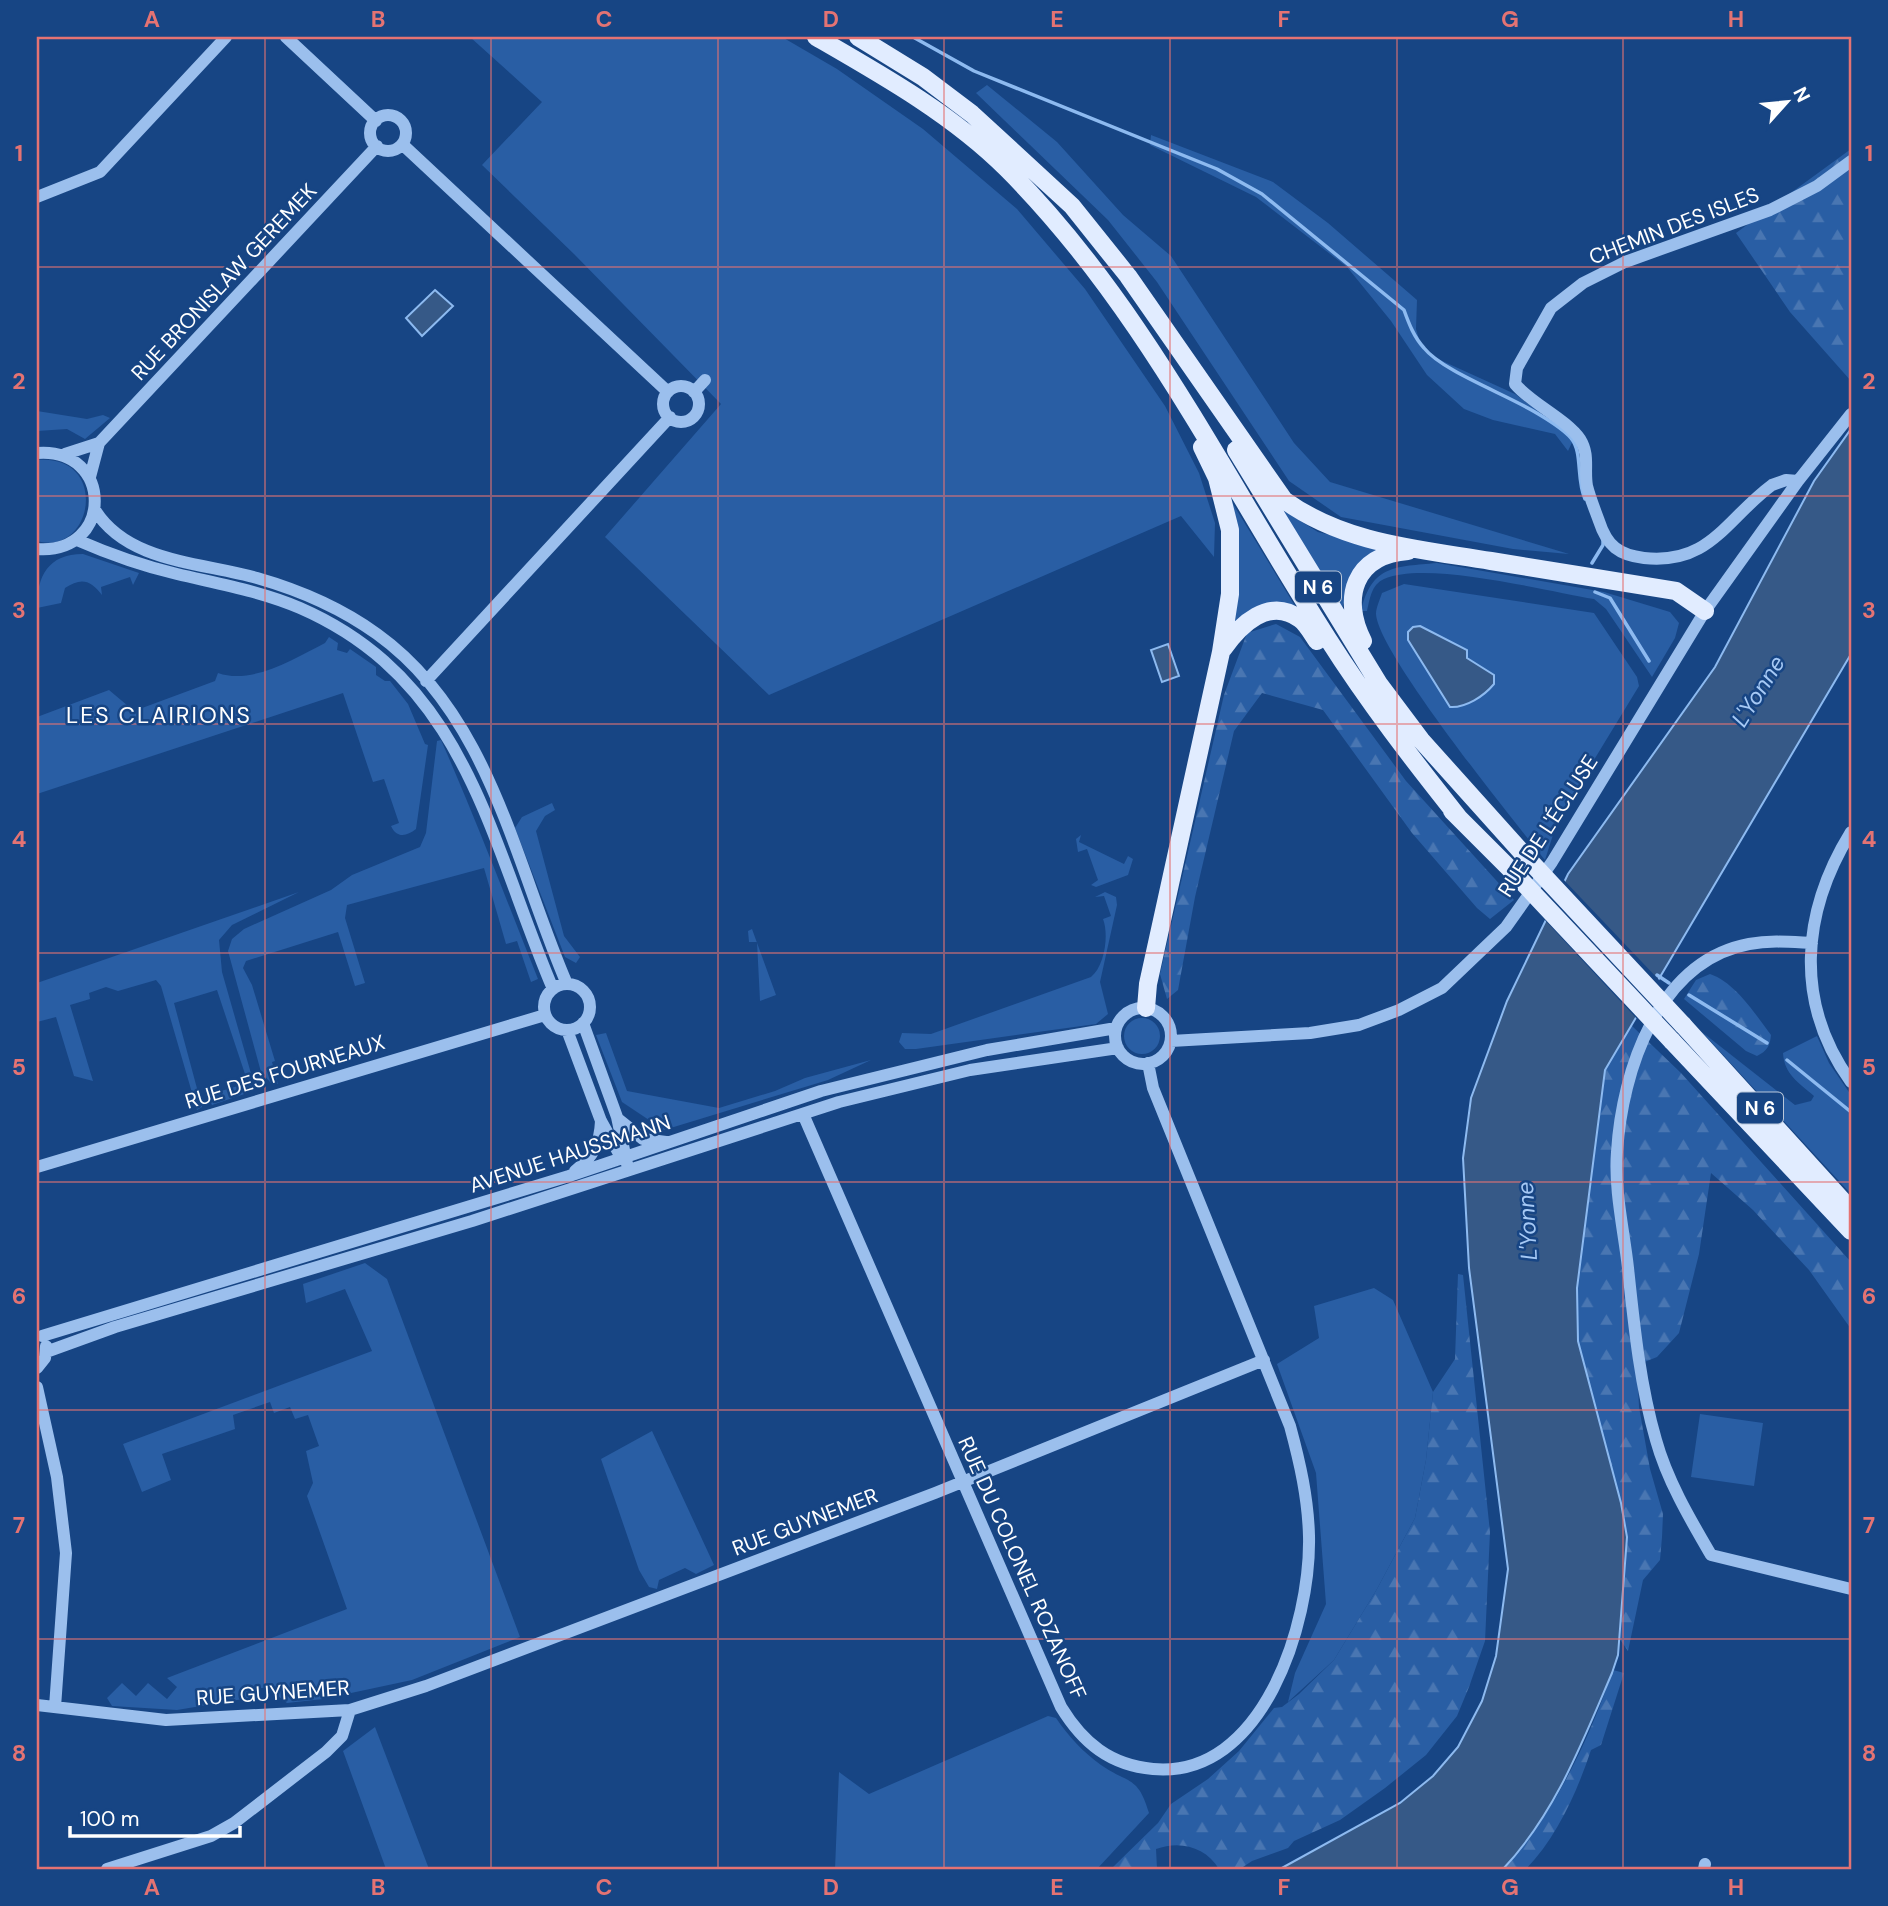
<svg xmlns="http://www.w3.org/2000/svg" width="1888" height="1906" font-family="'DM Sans',sans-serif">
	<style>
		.grass { fill: #295ea4 }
		.forest { fill: url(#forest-firs) }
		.water { fill: #365987; stroke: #8dbaf0; stroke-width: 2 }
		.pier { fill: #174584 }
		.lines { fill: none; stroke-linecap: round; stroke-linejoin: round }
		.stream { stroke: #8dbaf0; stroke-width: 3.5 }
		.minor { stroke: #9bbfed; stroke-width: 12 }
		.major { stroke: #e1ecff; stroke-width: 18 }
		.major-bridge { stroke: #e1ecff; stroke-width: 18 }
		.grid { fill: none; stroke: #e47373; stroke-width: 2; stroke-opacity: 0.55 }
		.labels { text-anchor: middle; stroke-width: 5; stroke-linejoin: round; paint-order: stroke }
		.shield { fill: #174584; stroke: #b9c7da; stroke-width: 2 }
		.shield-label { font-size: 19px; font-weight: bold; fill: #fff }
		.street-label { font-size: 21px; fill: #fff; stroke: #174584 }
		.water-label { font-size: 23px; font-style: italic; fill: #a6c9f5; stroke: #174584 }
		.neighbourhood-label { font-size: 23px; letter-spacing: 2px; fill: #fff; stroke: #174584 }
		.neatline { fill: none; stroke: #e47373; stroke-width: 2.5 }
		.grid-label { font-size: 23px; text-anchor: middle; font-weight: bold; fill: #e47373 }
	</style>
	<defs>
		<pattern id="forest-firs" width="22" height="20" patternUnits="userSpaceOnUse" patternTransform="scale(1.75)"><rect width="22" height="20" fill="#295ea4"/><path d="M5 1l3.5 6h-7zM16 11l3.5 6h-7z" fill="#4976b2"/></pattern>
	</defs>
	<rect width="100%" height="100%" fill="#174584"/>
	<path class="grass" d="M470,37H782L837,69L923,129L1017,209L1085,289L1165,406L1199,473L1215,523L1214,557L1181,516L769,695L605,537L721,404L574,254L482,165L542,102Z
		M987,85L1057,142L1123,215L1171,256L1294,443L1330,482L1569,554L1513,549L1341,517L1289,481L1157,282L1108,220L976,93Z
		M1151,135L1273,182L1328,223L1417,300L1416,329L1421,346L1438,359L1515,394L1574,438L1568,451L1555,434L1493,420L1464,409L1427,375L1391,321L1347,267L1256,197L1150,145Z
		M37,411L87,419L103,415L110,418L85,439L67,429L37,431Z
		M37,460C110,453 94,557 37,541Z
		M1224,489L1295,606L1232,625Z
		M1278,507L1318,532L1390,550L1347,595L1341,610Z
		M83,554L139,573L133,585L130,577L101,587L102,595C91,580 81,577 65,588L61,603L37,608C37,576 48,554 83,554Z
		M1437,563L1604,592L1670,612L1679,623L1675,638L1652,677L1606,609L1594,599C1545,591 1426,560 1384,579C1371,585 1370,599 1367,611H1361C1372,564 1396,567 1437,563Z
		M1404,584L1594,613L1637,677L1639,686L1558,819L1545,860C1514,821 1378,653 1376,614C1376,608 1380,599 1382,593Z
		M329,637L338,643L337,650L347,653L350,649L376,667V675L385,681H390L408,704L425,744L428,745L416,829C407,836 397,839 391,826L399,823L384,779L373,782L343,693L37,794V717L109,690L134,711L215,681L218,673C252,685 294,659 325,643Z
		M441,740C476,819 506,899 538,979L531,982L517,941L506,944L484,868L347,905L345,918L365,983L355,986L338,932L246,961L243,968L252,985L275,1061L272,1062L278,1084L271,1083L261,1072L228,951L232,939L244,929L331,890L352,875L420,847L426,833L437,741Z
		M552,803L555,810L545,816L536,831L564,936L580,957L576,963L565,957L515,828L522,817Z
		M1081,835L1079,842L1124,864L1128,856L1133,859L1128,875L1096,887L1091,885L1098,880L1087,849L1078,852L1076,839Z
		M299,892L232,925L219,940L222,972L254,1084L253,1091L212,1105L209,1099L211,1094L248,1083L217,990L174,1003L202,1107L197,1110L161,986L156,980L118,991L106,987L89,993L90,999L70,1005L93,1081L74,1076L56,1017L37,1022V983Z
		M1105,892L1116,897L1117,905L1100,982L1108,1014L1096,1024L916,1049H905L899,1042L902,1033L931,1034L1091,977C1105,966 1109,934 1103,919L1111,916L1104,896L1095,897Z
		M752,929L776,995L760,1001L757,942H749L748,931Z
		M1124 1036a18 18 0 1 1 36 0a18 18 0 1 1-36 0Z
		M1702,1032L1795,1105L1811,1101L1814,1096C1799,1083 1784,1074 1783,1053L1817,1036L1829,1063L1851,1095V1194Z
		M606,1033L627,1091L719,1108L775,1091L805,1078L871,1060L828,1080L664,1130L622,1102L596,1035Z
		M365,1263L387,1279L520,1637L412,1680L323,1699L287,1703L278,1696L277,1687L248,1689L249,1698L177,1710L112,1706L107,1698L122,1683L136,1696L148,1683L167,1699L177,1687L167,1678L347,1609L307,1496L313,1483L306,1451L319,1446L308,1415L295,1419L290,1407L274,1413L270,1402L233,1415L235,1429L162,1454L171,1480L142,1492L123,1444L372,1351L345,1289L306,1303L303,1284Z
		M1374,1288L1393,1300L1433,1392L1426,1460L1415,1518L1377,1589L1334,1660L1288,1702L1295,1673L1326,1604L1316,1473L1277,1364L1319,1338L1314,1306Z
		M1700,1414L1763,1423L1754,1486L1691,1477Z
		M652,1431L714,1565L696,1574L685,1568L659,1580L657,1589L649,1587L639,1570L601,1459Z
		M1048,1716L1056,1718C1069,1737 1083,1752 1101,1765C1128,1784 1138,1775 1149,1813L1097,1869H835L839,1772L869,1794Z
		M375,1727L429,1869H386L343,1751Z"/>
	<path class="forest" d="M1851,149V381L1790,312L1736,233Z
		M1276,624L1300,637L1406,781L1514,900L1490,919L1477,908L1412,833L1323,710L1262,693L1234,731L1195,897L1178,990L1167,999L1160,974L1224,695L1247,633Z
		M1710,974C1736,983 1755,1014 1771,1035C1770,1046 1767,1051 1757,1056L1746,1051L1684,999L1696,980Z
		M1631,1025L1681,1073L1851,1262V1329L1809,1270L1753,1210L1711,1173L1699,1254L1679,1333L1657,1357L1637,1365L1639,1407L1650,1469L1663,1514L1662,1537L1660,1560L1643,1580L1628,1651L1619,1638L1627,1537L1621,1503L1578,1341L1577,1288L1605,1070Z
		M1458,1274L1463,1275L1465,1294L1490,1532L1485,1641L1469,1687L1457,1716L1426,1755L1385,1788L1340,1820L1294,1841L1288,1848L1252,1861L1240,1869H1219C1206,1847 1180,1840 1156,1849L1157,1869H1111L1158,1823L1171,1804L1208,1779L1239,1751L1274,1708L1282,1707L1299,1694L1334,1660L1377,1589L1415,1518L1426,1460L1433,1392L1455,1359Z
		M1613,1670L1624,1673L1601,1745L1591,1750C1577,1792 1557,1837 1526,1869H1503C1554,1815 1589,1740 1613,1670Z"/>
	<path class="water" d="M435,290L453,306L422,336L406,318Z
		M1851,429V654L1605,1070L1577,1288L1578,1341L1621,1503L1627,1537L1618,1655L1612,1673C1582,1743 1555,1814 1503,1869H1280L1400,1803L1433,1776L1458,1747L1482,1701L1496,1656L1508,1569L1469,1268L1463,1158L1471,1098L1507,1001L1568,874L1715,667L1814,481Z
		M1420,626L1467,650V658L1494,675V684C1484,696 1466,708 1450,707L1408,640V632L1413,627Z
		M1168,644L1179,676L1162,682L1151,650Z"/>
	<path class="pier" d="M1562,878L1660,981L1638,1020L1543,918Z"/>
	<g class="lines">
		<path class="stream" d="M913,37L974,71L1217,169L1262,194L1404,310C1409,324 1414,337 1424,348C1443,372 1511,396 1540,415C1550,421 1563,429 1571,438C1583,452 1576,480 1585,499
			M1592,563L1603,545V538
			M1595,592L1610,598L1649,661
			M1657,975L1669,983
			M1689,995L1767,1043
			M1787,1060L1851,1112"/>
		<path class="minor" d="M286,37L376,121
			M370 133a18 18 0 1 1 36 0a18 18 0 1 1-36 0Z
			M402,144L668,392
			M37,197L100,172L226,37
			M663 404a18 18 0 1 1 36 0a18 18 0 1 1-36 0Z
			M694,392L705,380
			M37,453C114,447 114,555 37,549
			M65,454L99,443L377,146
			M90,477L99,443
			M1798,481L1786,480L1772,485C1725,520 1710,565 1644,558C1619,555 1607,546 1599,521C1595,510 1590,498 1587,486C1584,469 1590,455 1580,439C1566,419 1532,404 1515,384L1517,368L1551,308L1583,283L1625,262L1770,210L1817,186L1851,161
			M95,510C128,563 202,562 257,578C299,590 341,608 377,634C490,715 515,864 567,984
			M77,540C109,554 143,566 177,574C219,584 260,591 300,608C467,681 489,839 553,989
			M426,681L670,417
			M1851,832C1801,913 1794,1003 1851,1082
			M1812,943C1791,942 1771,940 1749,944C1658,961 1622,1071 1617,1152C1614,1190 1624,1231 1628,1268C1634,1325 1640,1385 1656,1440C1667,1480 1690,1519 1711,1555L1851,1589
			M544 1007a23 23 0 1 1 46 0a23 23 0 1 1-46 0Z
			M1115 1036a28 28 0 1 1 56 0a28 28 0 1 1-56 0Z
			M583,1023L617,1117L627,1164
			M567,1030L601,1121L622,1159
			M1171,1041L1310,1033L1359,1025L1399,1010L1442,988L1506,927L1552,862L1705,611L1798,481L1851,414
			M803,1114L1061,1707C1083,1743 1110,1765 1153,1769C1263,1779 1311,1623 1309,1536C1308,1498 1300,1463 1290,1426L1153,1088L1148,1063
			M618,1119L643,1139L666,1142
			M37,1167L545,1015
			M575,1171C593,1157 600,1144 601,1121
			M42,1336L569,1176L821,1091L987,1050L1116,1028
			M46,1352L115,1327L472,1221L839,1102L970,1070L1118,1048
			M37,1368L45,1358L46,1346
			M37,1387L57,1477L66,1553L55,1707
			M37,1705L166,1720L350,1710L426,1686L935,1493L1264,1360
			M107,1869L211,1836L234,1823L326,1752L342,1736L350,1710
			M1704,1869L1705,1864"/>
		<path class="major" d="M816,37C882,75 953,115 1007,169C1143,305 1225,479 1328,639C1368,702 1413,760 1459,818
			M858,37L923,77L972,114L1072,206L1128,276L1284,500C1345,544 1419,549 1491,561C1553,571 1614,581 1676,591L1705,611
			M1236,450L1379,684L1421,740L1526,857
			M1363,641C1341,598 1354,555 1408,551
			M1223,649C1240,625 1269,596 1300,619C1307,624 1312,634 1317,641
			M1452,811L1515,874
			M1146,1008L1148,984L1221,652L1230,594V530L1217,478L1202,447
			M1683,1025L1851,1210
			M1672,1041L1851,1231"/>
		<path class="major-bridge" d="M1526,857L1683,1025
			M1515,874L1672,1041"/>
	</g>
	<path class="grid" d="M265,37V1869M491,37V1869M718,37V1869M944,37V1869M1170,37V1869M1397,37V1869M1623,37V1869M37,267H1851M37,496H1851M37,724H1851M37,953H1851M37,1182H1851M37,1410H1851M37,1639H1851"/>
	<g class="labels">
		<g class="shield">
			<rect x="1295" y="571.5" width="46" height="31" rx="5"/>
			<rect x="1737" y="1092.5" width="46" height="31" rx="5"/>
		</g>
		<g class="shield-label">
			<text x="1318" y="594">N 6</text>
			<text x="1760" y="1115">N 6</text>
		</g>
		<g class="street-label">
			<text transform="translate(1674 226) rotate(-21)" y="7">CHEMIN DES ISLES</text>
			<text transform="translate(224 282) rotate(-47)" y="7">RUE BRONISLAW GEREMEK</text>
			<text transform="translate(1548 826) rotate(-57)" y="7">RUE DE L'ÉCLUSE</text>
			<text transform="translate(285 1072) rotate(-17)" y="7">RUE DES FOURNEAUX</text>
			<text transform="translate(570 1154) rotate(-18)" y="7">AVENUE HAUSSMANN</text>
			<text transform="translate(805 1522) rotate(-21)" y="7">RUE GUYNEMER</text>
			<text transform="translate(1022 1568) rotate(66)" y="7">RUE DU COLONEL ROZANOFF</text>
			<text transform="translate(273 1693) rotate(-4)" y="7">RUE GUYNEMER</text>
		</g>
		<g class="water-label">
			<text transform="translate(1758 691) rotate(-58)" y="8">L'Yonne</text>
			<text transform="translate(1527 1221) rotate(-93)" y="8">L'Yonne</text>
		</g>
		<g class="neighbourhood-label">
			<text x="159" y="723">LES CLAIRIONS</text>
		</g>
	</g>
	<rect width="1888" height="1906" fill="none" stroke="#174584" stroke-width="77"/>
	<g transform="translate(1787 102) rotate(63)" stroke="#174584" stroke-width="5" paint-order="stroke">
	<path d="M0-5L12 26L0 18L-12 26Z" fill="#ffffff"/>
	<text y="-10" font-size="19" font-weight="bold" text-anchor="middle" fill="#ffffff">N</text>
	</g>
	<path d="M70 1826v10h170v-10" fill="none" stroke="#ffffff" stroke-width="3.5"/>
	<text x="80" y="1826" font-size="21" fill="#ffffff" stroke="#174584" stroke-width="5" paint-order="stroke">100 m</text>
	<rect x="38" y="38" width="1812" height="1830" class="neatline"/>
	<g class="grid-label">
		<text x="152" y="27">A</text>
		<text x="378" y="27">B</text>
		<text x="604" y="27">C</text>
		<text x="831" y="27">D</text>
		<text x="1057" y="27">E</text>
		<text x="1284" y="27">F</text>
		<text x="1510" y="27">G</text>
		<text x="1736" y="27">H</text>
		<text x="19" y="161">1</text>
		<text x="1869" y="161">1</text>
		<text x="19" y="389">2</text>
		<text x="1869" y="389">2</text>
		<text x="19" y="618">3</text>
		<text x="1869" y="618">3</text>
		<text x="19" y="847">4</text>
		<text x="1869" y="847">4</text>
		<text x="19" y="1075">5</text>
		<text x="1869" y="1075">5</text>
		<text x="19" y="1304">6</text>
		<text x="1869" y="1304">6</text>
		<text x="19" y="1533">7</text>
		<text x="1869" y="1533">7</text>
		<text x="19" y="1761">8</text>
		<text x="1869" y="1761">8</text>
		<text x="152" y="1895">A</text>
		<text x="378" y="1895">B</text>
		<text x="604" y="1895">C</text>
		<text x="831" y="1895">D</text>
		<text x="1057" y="1895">E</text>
		<text x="1284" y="1895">F</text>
		<text x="1510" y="1895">G</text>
		<text x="1736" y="1895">H</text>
	</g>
</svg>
